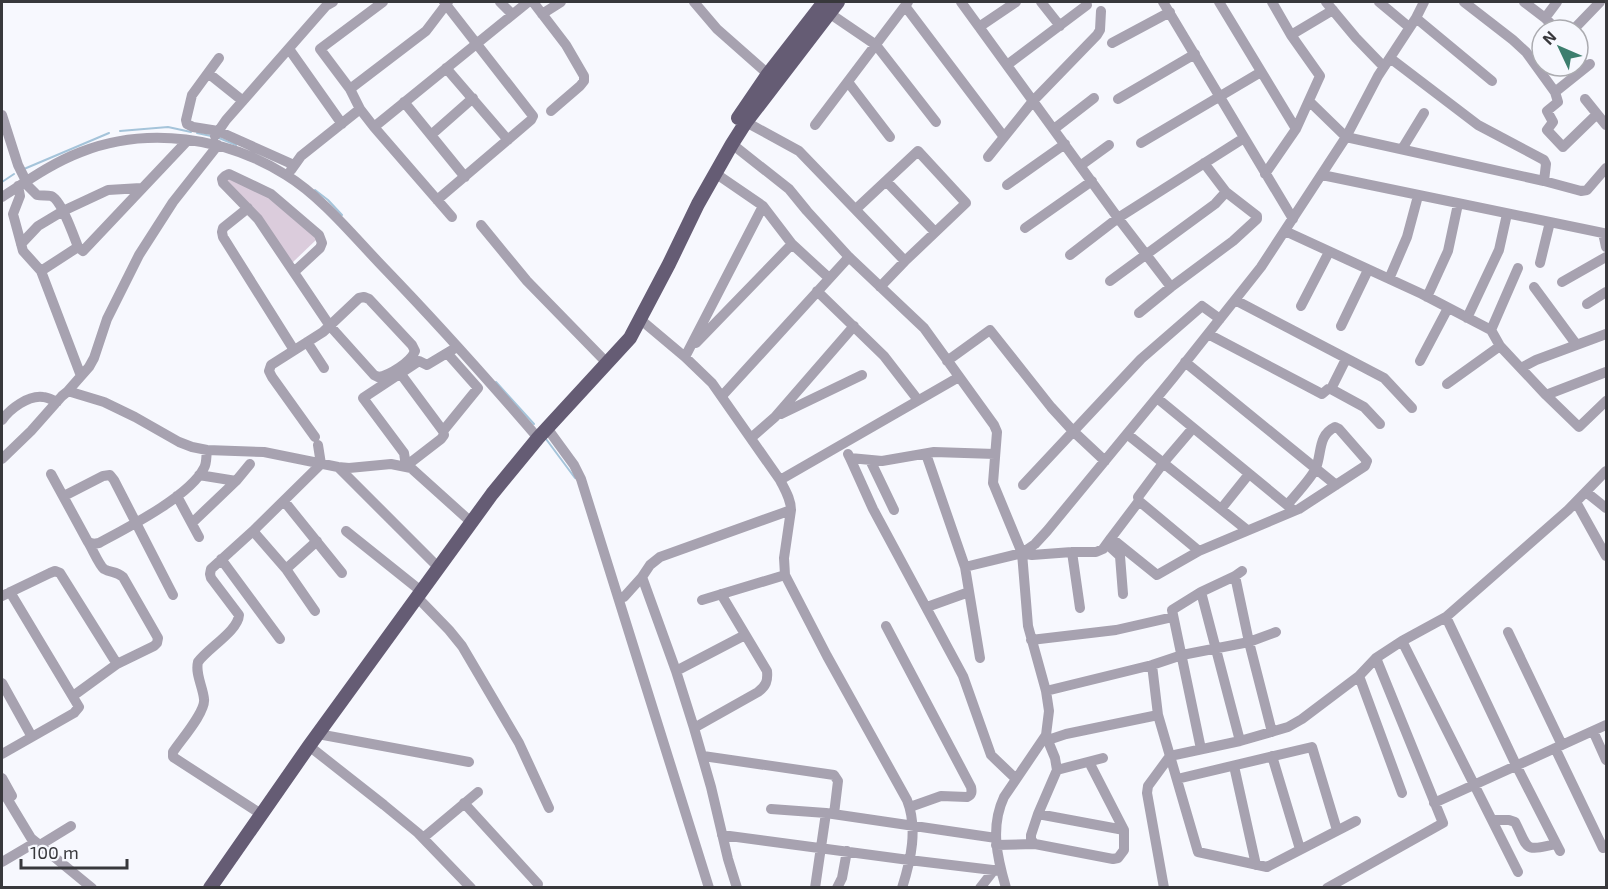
<svg xmlns="http://www.w3.org/2000/svg" width="1608" height="889" font-family="'Exo 2',sans-serif">
	<style>
		.green { fill: #dbccdc }
		.lines { fill: none; stroke-linecap: round; stroke-linejoin: round }
		.stream { stroke: #a5c4da; stroke-width: 2 }
		.minor { stroke: #a7a2b0; stroke-width: 10 }
		.major { stroke: #655c74; stroke-width: 14 }
	</style>
	<rect width="100%" height="100%" fill="#f7f8fe"/>
	<path class="green" d="M230,177L267,196L317,239L292,263L225,182Z"/>
	<g class="lines">
		<path class="stream" d="M120,131L168,127L191,132
			M197,133L211,136
			M219,138L236,145
			M24,169L109,133
			M2,182L14,174
			M315,190L328,200L342,215
			M496,382L534,424
			M546,439L575,478"/>
		<path class="minor" d="M383,2L320,49L350,89L360,109L374,127L452,217
			M500,2L512,14
			M533,2L566,45L584,76V81L580,86L551,111
			M694,2L717,29L768,74
			M961,2L1118,218L1171,287
			M1041,2L1060,26
			M1163,2L1293,219
			M1219,2L1296,129
			M1326,2L1356,38L1384,67
			M1379,2L1409,27
			M1464,2L1513,40L1526,52L1555,92L1558,102L1547,111L1553,122L1547,130L1563,147L1597,114
			M1524,2L1545,18L1557,2
			M905,6L1004,137
			M829,13L876,45L936,122
			M542,14L561,2
			M1416,18L1492,81
			M1545,18L1557,30
			M979,27L1016,2
			M1573,30L1600,2
			M1291,35L1333,10
			M1112,43L1170,12
			M289,49L342,124
			M1578,57L1585,68
			M219,58L192,95L186,120L187,124L193,127L218,131L294,165
			M1390,58L1478,125L1544,160L1546,164L1544,181
			M1007,65L1087,5
			M446,68L508,140
			M208,73L243,101
			M848,82L890,137
			M350,89L426,31L448,2
			M1555,92L1590,64
			M1118,99L1195,54
			M1585,99L1606,125
			M1309,101L1346,137L1544,181L1581,191L1587,190L1606,168
			M404,102L465,177
			M2,115L18,165L26,181
			M746,122L799,151L905,261
			M815,125L908,2
			M374,127L528,2
			M1054,129L1094,98
			M431,135L473,98
			M215,136L226,120L326,6L333,2
			M1141,143L1261,72
			M732,144L789,189L807,211L849,257L924,328L994,425L997,432L993,483L1022,553L1028,626L1046,691L1049,711L1046,735L1004,797C990,827 997,857 1006,888
			M1402,149L1424,113
			M988,157L1033,101L1097,35L1100,30L1101,11
			M1080,166L1109,145
			M291,170L301,156L360,109
			M715,173L763,206L792,244L829,278
			M1265,174L1296,129L1320,76L1291,35L1272,2
			M1322,175L1603,233L1606,247
			M886,181L935,232
			M24,182L37,195C41,196 47,195 51,196C61,199 74,237 78,247L83,251L188,140
			M1007,185L1065,144
			M18,186L20,196L13,214L23,251L41,271L81,376
			M2,197C27,181 52,163 81,152C147,126 226,137 286,175C322,197 355,238 385,269C438,324 489,381 538,438
			M437,200L531,120L533,116L444,2
			M248,208L223,228L222,232L223,237L294,350
			M856,209L918,151L966,203L905,261L880,287
			M481,225L527,281L607,363
			M1025,228L1092,181
			M1285,231L1422,294L1491,330L1500,346L1546,395L1579,427L1606,401
			M21,244L38,226L63,211L108,190L141,188
			M1070,255L1118,218L1244,138
			M1540,263L1550,222
			M41,271L78,247
			M294,272L320,248L322,243L319,235L271,194L229,174L225,176L222,179L223,183L258,219L330,326L374,375L378,377C389,376 411,362 415,351L412,345L369,299L364,297L359,298L323,332L271,365L269,371L272,377L315,437
			M1389,279L1407,237L1418,196
			M1110,281L1215,204L1226,192L1204,163
			M1562,282L1606,257
			M1534,287L1576,344
			M817,291L884,356L918,400
			M1427,297L1448,251L1458,204
			M1235,300L1384,378L1412,408
			M1587,304L1606,292
			M1301,306L1329,252
			M1139,313L1171,287L1233,241L1257,219V216L1226,192
			M1467,318L1499,250L1507,214
			M641,320L685,357L712,383L780,480C785,490 791,499 791,510L784,558L785,575L827,656L907,800C918,828 911,860 902,888
			M1341,326L1368,270
			M1491,330L1518,268
			M1208,334L1322,394L1328,389H1331L1364,407L1380,424
			M307,342L324,368
			M696,343L792,244
			M685,357L763,206
			M947,361L990,330L1051,407L1073,431L1105,461
			M1420,361L1448,308
			M1185,362L1336,485
			M1521,368L1536,360L1606,334
			M400,373L443,431L444,435L441,439L406,466L404,453L363,398L419,361L427,365L457,347
			M1447,384L1500,346
			M1331,389L1346,359
			M67,392L89,367L94,358L107,319L139,255L173,202L218,145
			M1546,395L1606,372
			M722,396L849,257
			M1157,398L1292,509
			M781,414L862,375
			M2,420C10,409 28,395 43,397C48,397 52,400 57,402
			M547,428L574,465L581,479L709,888
			M1193,428L1164,462L1138,497L1139,501L1199,551L1299,509L1365,466L1367,461L1339,429L1335,427C1318,435 1322,452 1316,468C1312,477 1295,496 1287,505
			M443,431L478,388L447,353
			M1127,434L1247,530
			M751,438L775,417L854,326
			M848,454L850,458L882,461L934,452L995,454
			M926,454L965,567L980,658
			M850,458L873,509L963,676L991,755L1016,779
			M2,459L31,431L62,396L67,392H71L104,402L135,417L179,442L192,447L207,450L264,452L338,467L349,468L391,464L411,468L471,522
			M870,460L894,510
			M338,467L438,567
			M51,474L88,542L93,544L99,543C127,528 190,496 204,468C207,463 206,456 207,450
			M199,475L236,481
			M780,480L959,377
			M1023,485L1141,359L1202,306L1220,319
			M1586,492L1606,508
			M64,496L103,476L110,475L114,480L173,595
			M177,496L199,537
			M284,501L342,573
			M1576,502L1606,556
			M1221,509L1249,474
			M192,523L236,481L250,464
			M253,531L286,569L317,541
			M346,531L421,591
			M1111,538L1139,501
			M1107,544L1120,556L1123,594
			M1072,552L1080,608
			M1022,553L1032,555L1072,552H1096L1103,549L1111,538L1157,575L1199,551
			M221,559L280,639
			M965,567L1022,553L1035,544L1047,531L1173,378L1261,267L1346,137L1378,76L1416,18L1424,2
			M286,569L315,611
			M1235,576L1249,642L1272,732
			M2,596L50,573L55,571L60,573L117,664
			M417,597L449,630L462,646L519,743L549,808
			M624,597L642,577
			M702,600L785,575
			M927,607L969,592
			M1446,617L1516,765L1560,851
			M886,626L971,787C972,792 972,795 967,797L941,796L910,807
			M1508,632L1562,745
			M1031,640L1116,630L1173,617
			M1402,641L1518,872
			M1152,665L1158,715
			M676,671L745,635
			M1359,676L1402,793
			M2,683L32,737
			M1046,691L1152,665L1182,655L1249,642L1276,632
			M73,696L117,664L154,646L157,643L158,638L123,577C116,571 111,573 104,569C99,565 92,548 88,542
			M694,728L758,692C766,686 768,681 767,671L721,594
			M1593,731L1606,760
			M318,734L469,762
			M1046,736L1055,758L1057,770L1038,814L1031,835V840L1035,844L1113,859L1118,858L1124,850V830L1089,762
			M1048,740L1066,734L1158,715L1170,756L1240,741L1288,727L1302,719L1359,676L1376,658L1402,641L1446,617L1568,510L1606,471
			M1240,741L1201,592L1235,576L1242,571
			M309,746L384,805L418,833L471,888
			M1555,748L1603,848
			M1201,749L1172,610L1201,592
			M2,754L74,713L79,707L10,592
			M703,756L834,775L838,781L834,814
			M1170,756L1198,852L1267,867L1356,821
			M1272,756L1300,849
			M1234,766L1256,865
			M1057,770L1103,758
			M2,778L12,796
			M1177,779L1312,747L1337,830
			M2,790L31,838L92,888
			M464,803L538,884
			M1434,803L1606,725
			M771,809L826,813L996,838
			M261,814L173,757V752C180,741 206,712 204,699C203,687 195,674 198,662C208,648 238,631 239,615L211,578L210,574L211,569L253,531L321,464L318,445
			M1038,814L1124,830
			M1492,820H1509L1515,822C1529,849 1522,852 1556,844
			M722,835L909,860L1001,871
			M423,838L478,792
			M40,845L71,826
			M996,845L1035,844
			M2,862L36,842
			M737,888L728,859L711,787L694,728L676,671L642,577L650,565L660,557L791,510
			M815,888L826,813
			M837,888L842,878L847,851
			M980,888L994,870
			M1164,888L1147,793L1148,786L1170,756
			M1327,888L1443,823L1376,658"/>
		<path class="major" d="M738,118L768,74L824,2
			M210,888L309,746L492,494L538,438L630,338L669,264L698,204L732,144L746,122L838,2"/>
	</g>
	<rect width="1608" height="889" fill="none" stroke="#38383c" stroke-width="6"/>
	<g transform="translate(1560 48) rotate(314)"><circle r="28" fill="#f7f8fe" stroke="#ababb0" stroke-width="1.5"/>
	<path d="M0-4.5L10 22L0 15L-10 22Z" fill="#3d7e6e"/>
	<text y="-9" font-size="16" font-weight="bold" text-anchor="middle" fill="#38383c">N</text>
	</g>
	<path d="M21 859v9h106v-9" fill="none" stroke="#38383c" stroke-width="3"/>
	<text x="30" y="859" font-size="18" fill="#38383c" stroke="#f7f8fe" stroke-width="4.5" paint-order="stroke">100 m</text>
</svg>
